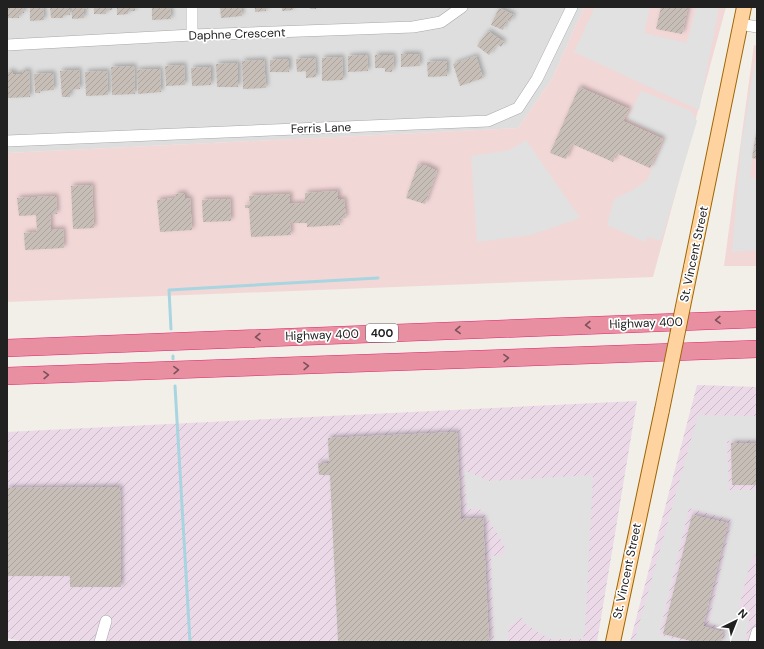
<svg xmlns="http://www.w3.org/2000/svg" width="764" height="649" font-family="'DM Sans',sans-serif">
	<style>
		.residential { fill: #dfdede }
		.commercial { fill: #f2d7d7 }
		.industrial { fill: url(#industrial-furrows) }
		.parking { fill: #e1e1e1 }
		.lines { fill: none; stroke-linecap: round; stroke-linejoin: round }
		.stream { stroke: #a8d5e0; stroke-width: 3 }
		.building { fill: url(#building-hatch); filter: url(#shadow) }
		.minor-casing { stroke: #a8a8a8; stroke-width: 12 }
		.major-casing { stroke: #9e6500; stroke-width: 16 }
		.highway-casing { stroke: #df256a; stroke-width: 18 }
		.minor { stroke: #fff; stroke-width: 11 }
		.major { stroke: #fed3a0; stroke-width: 14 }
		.highway { stroke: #e98fa2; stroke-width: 17 }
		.major-bridge-casing { stroke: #9e6500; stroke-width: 16; stroke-linecap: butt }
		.major-bridge { stroke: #fed3a0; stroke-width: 14 }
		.oneway { stroke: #7b525b }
		.labels { text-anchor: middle; stroke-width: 3.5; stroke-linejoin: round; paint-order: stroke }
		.shield { fill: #fff; stroke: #646464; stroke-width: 1 }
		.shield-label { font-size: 11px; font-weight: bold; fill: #212121 }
		.street-label { font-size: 12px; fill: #212121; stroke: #fff }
	</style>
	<defs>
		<pattern id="industrial-furrows" width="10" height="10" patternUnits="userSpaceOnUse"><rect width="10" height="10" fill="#ebd9e8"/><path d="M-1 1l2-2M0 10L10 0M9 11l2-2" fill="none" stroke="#c9bac7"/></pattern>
		<pattern id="building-hatch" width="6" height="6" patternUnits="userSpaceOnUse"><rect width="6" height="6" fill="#c7beb7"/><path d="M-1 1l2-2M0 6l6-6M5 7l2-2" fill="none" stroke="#aba39d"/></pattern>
		<filter id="shadow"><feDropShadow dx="2.5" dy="-2.5" stdDeviation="2" flood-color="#0004"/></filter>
	</defs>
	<rect width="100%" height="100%" fill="#f2eee8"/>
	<path class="residential" d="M7,7H584L552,79L518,128L7,153Z"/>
	<path class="commercial" d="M584,7H726L653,277L7,302V153L518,128L552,79Z
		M754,45L757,46V266H724Z"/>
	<path class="industrial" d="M697,385L757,387V642H630Z
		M637,401L597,642H25L7,638V432Z"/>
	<path class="parking" d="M595,7H650L644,33L687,43L696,7H719L699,110L574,52Z
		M757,60V127L750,177L757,179V250L732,252L741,146L755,61Z
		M641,91L691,111L697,121L661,241L648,237L645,242L607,225L614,199L631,191L647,180L665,138L627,119Z
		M526,140L580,218L531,235L477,242L471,156L510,150Z
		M698,415L757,416V440L727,441L729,490H757V553L751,560L739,607L749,621L745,642H724L725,629L709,622L732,520L689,508L659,635L685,642H634Z
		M464,470L489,481L593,475L585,630L583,639H550L525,624L521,617L509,627L507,642H494L491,556L503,555L505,547L488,518L480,509H467Z"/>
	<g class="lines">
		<path class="stream" d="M171,329L169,290L378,278
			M173,356V359
			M175,386L190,642"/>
	</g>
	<path class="building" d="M7,7H24V13H19V18H7Z
		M30,7H43L44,20L30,21Z
		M50,7H70V15H63V18H51Z
		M72,7H92V8L84,9V18L72,19Z
		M94,7H112V10H106V14H94Z
		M117,7H135V11H128V14L117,15Z
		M152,7H170L171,19L152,20Z
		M220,7H241L242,16L221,18Z
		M255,7H266V11L255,12Z
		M282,7H293V10L282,11Z
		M310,7H316V9H310Z
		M661,7H688L682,34L656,29Z
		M499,8L514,15L510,22L507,20L503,30L491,25Z
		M488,31L504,42L501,47L497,44L489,55L477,46Z
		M401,54H419L420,66L401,67Z
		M367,55L368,71L348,72V56Z
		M375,55H393L394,67L392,68V72H385V68H375Z
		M476,56L483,78L460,86L453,64Z
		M342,57L343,80L322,81V58Z
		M315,58L316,77L306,78V71L297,72L296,59Z
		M289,59V72H270V60Z
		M264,60L266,88L243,89L242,61Z
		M447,61V76L428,77L427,62Z
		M238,63V87H217L216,64Z
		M184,65L185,85L166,86L165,66Z
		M134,66L135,94L112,95L111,67Z
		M211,67V85L192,86L191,68Z
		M160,69L161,92L138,94L137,70Z
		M79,70L80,89L70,90V97H62L60,71Z
		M13,71V74H22V71H29L30,97L7,98V72Z
		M107,71L108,95L86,96L85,72Z
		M53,73L54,90L40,91V93H35L34,74Z
		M579,87L629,109L623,121L663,139L650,168L616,153L613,162L572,144L566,159L550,153Z
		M756,133H757V159L752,158Z
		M418,164L424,166L425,165L437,171L425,204L406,198Z
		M92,185L94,228L73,229L71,186Z
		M338,191V199H344L346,218L339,219L340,225L307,227V223H290L291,235L251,237L249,208H245V205H250L249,196L290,194V204L305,203V193Z
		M185,193V198H190L192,230L160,232L157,200L176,198L175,194Z
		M56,196L57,214H50L51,230L63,229L64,248L25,250L24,233L37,232L36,215L19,216L17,198Z
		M230,199L231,221L203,222L202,200Z
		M457,432L461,519L483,518L489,642H338L330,475H319L318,463H329L328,438Z
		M731,443H757V485H732Z
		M120,487L121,587H70V576H7V488Z
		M692,515L728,523L703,626L723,632L721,642H695L663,634Z"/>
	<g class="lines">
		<g class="minor-casing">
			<path id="minor" d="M192,7V35
				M740,24L757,27
				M7,45L192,35L413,27L441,22L462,7
				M7,141L488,121L518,108L537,79L572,7
				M100,642L106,621
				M754,642L757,632"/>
		</g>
		<g class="major-casing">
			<path id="major" d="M691,267L744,7
				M613,642L662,410"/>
		</g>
		<g class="highway-casing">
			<path id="highway" d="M7,348L757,319
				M7,376L757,349"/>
		</g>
		<use href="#minor" class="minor"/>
		<use href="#major" class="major"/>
		<use href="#highway" class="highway"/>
		<g class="major-bridge-casing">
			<path id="major-bridge" d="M662,410L691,267"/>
		</g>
		<use href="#major-bridge" class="major-bridge"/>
	</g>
	<defs><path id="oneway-chevron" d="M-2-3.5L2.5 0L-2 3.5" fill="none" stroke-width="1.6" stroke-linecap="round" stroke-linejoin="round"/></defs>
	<g class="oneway">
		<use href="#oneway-chevron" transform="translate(718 320) rotate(178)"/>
		<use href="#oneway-chevron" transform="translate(588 325) rotate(178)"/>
		<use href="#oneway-chevron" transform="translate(458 330) rotate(178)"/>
		<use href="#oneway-chevron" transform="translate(258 337) rotate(178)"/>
		<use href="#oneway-chevron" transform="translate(506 358) rotate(-2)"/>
		<use href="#oneway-chevron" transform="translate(306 366) rotate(-2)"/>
		<use href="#oneway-chevron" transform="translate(176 370) rotate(-2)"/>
		<use href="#oneway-chevron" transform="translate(46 375) rotate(-2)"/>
	</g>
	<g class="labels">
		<rect class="shield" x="366" y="324" width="32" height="18" rx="3"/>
		<g class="shield-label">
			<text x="382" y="337">400</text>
		</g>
		<g class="street-label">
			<text transform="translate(237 34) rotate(-2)" y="4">Daphne Crescent</text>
			<text transform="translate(321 128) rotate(-2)" y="4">Ferris Lane</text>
			<text transform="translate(694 254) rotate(-78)" y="4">St. Vincent Street</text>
			<text transform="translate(646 323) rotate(-2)" y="4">Highway 400</text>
			<text transform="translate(322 335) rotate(-2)" y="4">Highway 400</text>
			<text transform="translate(627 571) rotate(-78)" y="4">St. Vincent Street</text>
		</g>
	</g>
	<rect width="764" height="649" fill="none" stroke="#212121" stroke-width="16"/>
	<g transform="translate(736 621) rotate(43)" stroke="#ffffff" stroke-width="3" paint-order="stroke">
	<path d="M0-3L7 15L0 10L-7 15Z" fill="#212121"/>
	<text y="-6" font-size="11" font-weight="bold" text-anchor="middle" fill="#212121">N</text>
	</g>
</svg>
